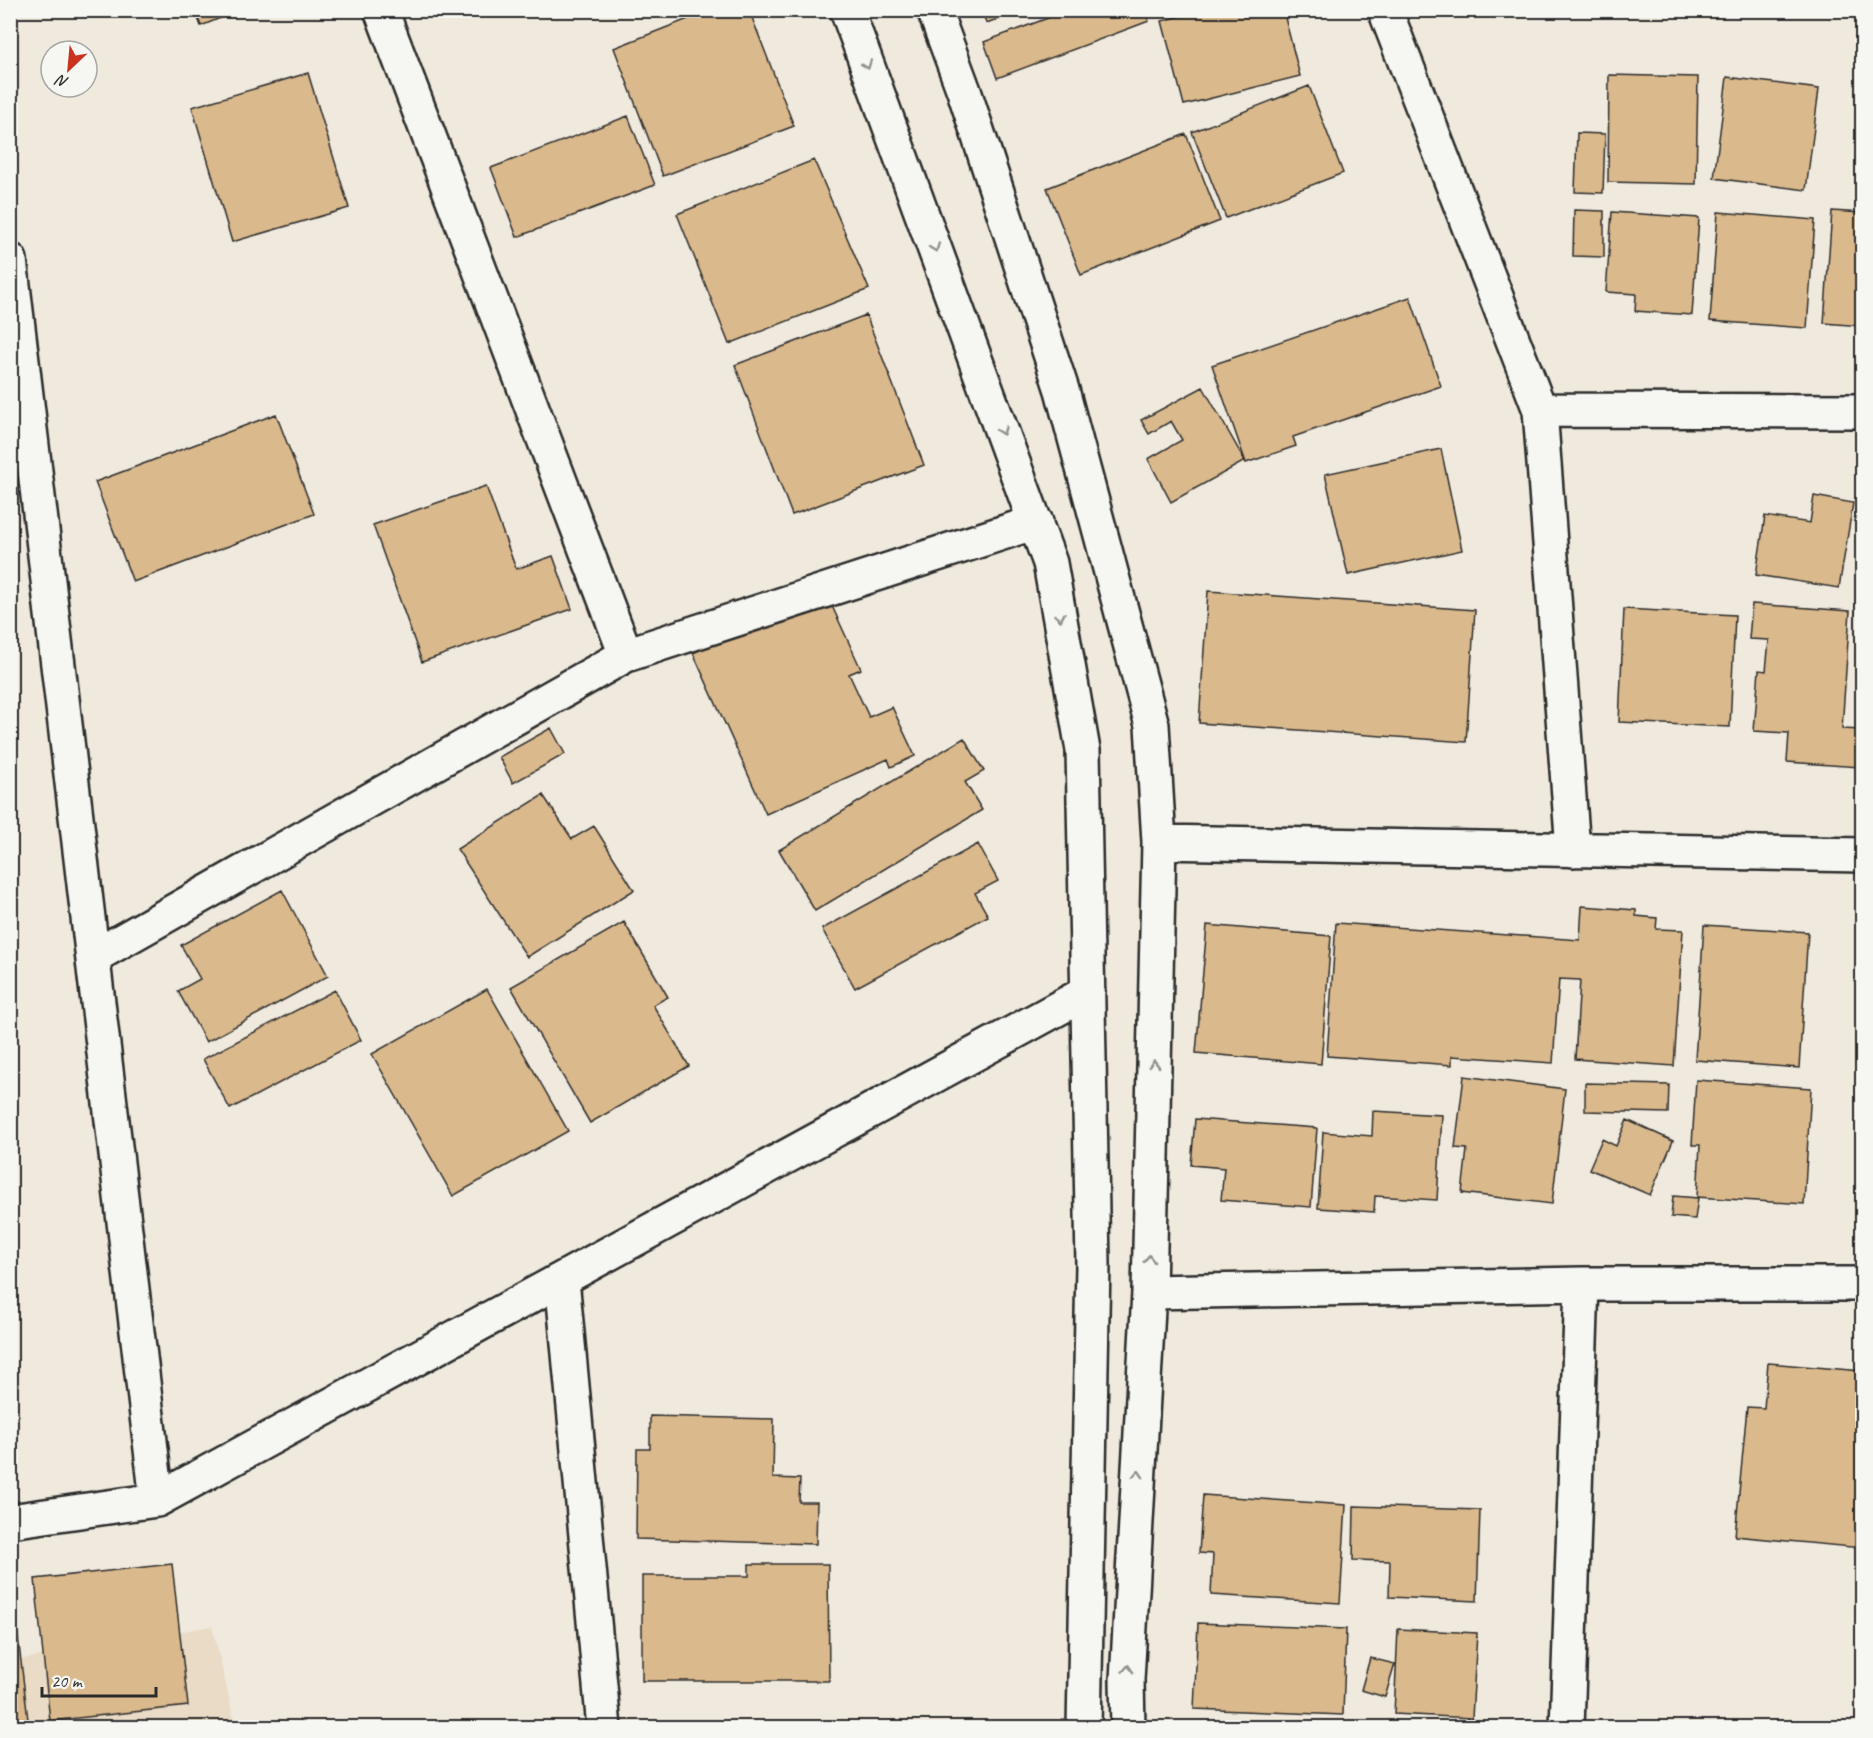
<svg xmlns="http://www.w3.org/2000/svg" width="1873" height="1738" font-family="Caveat,sans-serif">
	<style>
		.built { fill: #e9dbc5 }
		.building { fill: #dab98c; stroke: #2b2b2b; stroke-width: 1.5 }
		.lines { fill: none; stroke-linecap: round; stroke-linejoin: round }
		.minor-casing { stroke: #2b2b2b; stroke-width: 38 }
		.minor { stroke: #f6f6f2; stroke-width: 33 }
		.oneway { stroke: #90908e }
	</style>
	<rect width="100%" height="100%" fill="#f0eade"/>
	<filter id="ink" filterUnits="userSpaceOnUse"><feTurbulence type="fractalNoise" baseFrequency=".0167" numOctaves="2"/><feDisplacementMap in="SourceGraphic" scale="12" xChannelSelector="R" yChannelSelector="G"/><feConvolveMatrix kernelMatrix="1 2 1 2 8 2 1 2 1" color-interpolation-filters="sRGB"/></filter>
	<g filter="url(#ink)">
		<path class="built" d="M212,1626L236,1727L11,1728V1661Z"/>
		<path class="building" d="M195,10H240L201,26Z
			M711,10H749L794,126L663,176L614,48Z
			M982,10H1027L986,23Z
			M1069,10H1145L1149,21L997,78L984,42Z
			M1204,10H1283L1300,76L1184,105L1162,21Z
			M308,73L349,208L232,242L192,107Z
			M1609,75L1698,77L1696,184L1608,182Z
			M1727,77L1819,89L1806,190L1714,178Z
			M1309,86L1343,173L1226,218L1192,132Z
			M628,116L655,185L517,237L491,168Z
			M1577,133L1605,134L1603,193L1575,192Z
			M1186,134L1220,221L1081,275L1047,188Z
			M814,160L869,289L729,344L677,214Z
			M1574,210L1604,211V257L1573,256Z
			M1832,211L1862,213V326L1824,323Z
			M1612,212L1699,218L1692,315L1635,311L1636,294L1606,292Z
			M1718,212L1815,220L1807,328L1710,321Z
			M1410,297L1441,386L1293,437L1296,446L1246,463L1212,365Z
			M866,315L924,465L792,515L735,365Z
			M1203,387L1245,461L1171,502L1148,459L1182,440L1171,421L1149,434L1141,420Z
			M276,414L314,514L133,582L95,482Z
			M1441,449L1462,550L1348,575L1325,474Z
			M486,486L516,569L553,556L572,609L422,662L373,525Z
			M1814,496L1853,503L1839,588L1756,575L1765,516L1810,523Z
			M1208,591L1475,610L1466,742L1199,723Z
			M826,593L861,669L849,674L869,717L892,707L915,756L891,767L888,759L766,814L693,653Z
			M1752,604L1850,611L1842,729L1862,730L1860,767L1787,762L1789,733L1754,731L1759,670L1766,671L1769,640L1749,639Z
			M1624,609L1735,615L1730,727L1619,722Z
			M551,728L565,754L513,783L499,757Z
			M964,738L984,771L965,782L982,810L815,911L779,850Z
			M543,795L572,839L594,826L634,890L527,957L457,849Z
			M978,844L998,881L975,893L988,916L855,988L822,929Z
			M282,890L328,976L206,1042L178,991L200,979L181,945Z
			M1582,906L1636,910V916L1657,918L1656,929L1683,930L1674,1066L1575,1059L1580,980L1559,979L1553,1063L1452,1056V1065L1327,1056L1336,923L1580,940Z
			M624,922L668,997L653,1005L689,1066L590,1123L511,987Z
			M1207,925L1331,936L1321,1064L1196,1053Z
			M1704,925L1808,932L1799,1068L1695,1060Z
			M487,989L568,1131L453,1196L372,1054Z
			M335,990L361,1040L230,1109L203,1059Z
			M1464,1076L1565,1089L1552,1204L1462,1193L1467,1149L1455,1148Z
			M1696,1080L1811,1088L1804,1204L1697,1197L1700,1145H1692Z
			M1585,1083L1669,1085L1668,1113L1585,1111Z
			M1373,1111L1442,1115L1437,1200L1375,1196L1374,1212L1318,1208L1323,1132L1372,1136Z
			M1195,1119L1317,1128L1311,1207L1221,1200L1224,1168L1191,1165Z
			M1627,1120L1673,1141L1650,1195L1589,1169L1602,1139L1616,1146Z
			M1673,1196L1698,1198L1695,1219L1671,1217Z
			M1768,1363L1862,1371V1548L1735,1536L1747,1407L1764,1408Z
			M650,1416L774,1419L773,1478L800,1479L799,1502H817L816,1544L636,1539L637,1449H650Z
			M1203,1495L1346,1505L1340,1603L1211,1595L1213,1554L1199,1553Z
			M1354,1506L1480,1510L1477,1601L1389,1597L1390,1561L1353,1560Z
			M172,1564L188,1706L50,1721L35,1579Z
			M749,1564H828L829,1681H642V1576H749Z
			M10,1570L29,1728H10Z
			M1198,1623L1346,1629L1343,1715L1194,1709Z
			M1398,1629L1477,1633L1472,1718L1394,1714Z
			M1370,1658L1395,1664L1385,1697L1361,1690Z"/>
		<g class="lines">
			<g class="minor-casing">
				<path id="minor" d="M847,10L1050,563L1083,750L1093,1264L1084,1728
					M934,10L964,91L1062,390L1152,725L1159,842L1149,1292L1127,1680L1128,1728
					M1385,10L1540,410L1573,850
					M10,260L157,1500
					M1540,410L1862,411
					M626,655L1036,522
					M1159,842L1862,855
					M93,957L626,655L381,10
					M562,1279L604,1728
					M1149,1292L1582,1284H1862
					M10,1521L157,1500L1088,992
					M1567,1728L1582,1284"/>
			</g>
			<use href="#minor" class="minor"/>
		</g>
		<defs><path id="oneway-chevron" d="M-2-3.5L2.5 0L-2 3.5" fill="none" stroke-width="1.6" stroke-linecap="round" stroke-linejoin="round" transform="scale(1.5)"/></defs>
		<g class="oneway">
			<use href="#oneway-chevron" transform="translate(867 65) rotate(70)"/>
			<use href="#oneway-chevron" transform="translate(935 248) rotate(70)"/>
			<use href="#oneway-chevron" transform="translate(1002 431) rotate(70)"/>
			<use href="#oneway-chevron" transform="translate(1060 617) rotate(80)"/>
			<use href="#oneway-chevron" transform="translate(1154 1064) rotate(-89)"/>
			<use href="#oneway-chevron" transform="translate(1149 1259) rotate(-89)"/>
			<use href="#oneway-chevron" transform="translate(1138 1474) rotate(-87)"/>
			<use href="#oneway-chevron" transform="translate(1128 1669) rotate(-87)"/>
		</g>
	</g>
	<rect width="1873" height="1738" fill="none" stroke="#f6f6f2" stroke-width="36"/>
	<rect x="18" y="18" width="1837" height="1702" fill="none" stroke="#2b2b2b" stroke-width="2" filter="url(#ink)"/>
	<g transform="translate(69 69) rotate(206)"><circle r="28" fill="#f6f6f2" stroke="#a5a5a2" stroke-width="1.5"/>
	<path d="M0-4.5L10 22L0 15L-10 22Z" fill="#c8321e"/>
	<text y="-9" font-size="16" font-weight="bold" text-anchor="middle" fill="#2b2b2b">N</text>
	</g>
	<path d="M42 1687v9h114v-9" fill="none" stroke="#2b2b2b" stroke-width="3"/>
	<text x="51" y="1687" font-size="18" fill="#2b2b2b" stroke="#f6f6f2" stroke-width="4.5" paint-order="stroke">20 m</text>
</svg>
